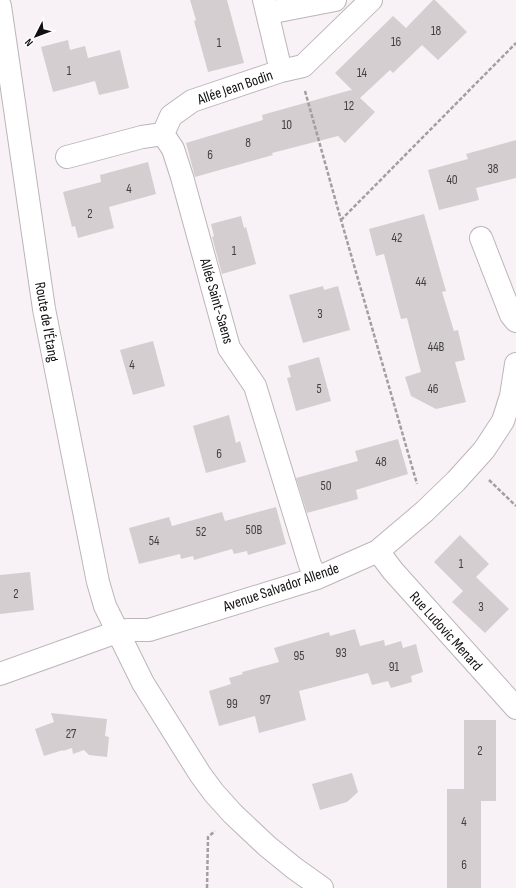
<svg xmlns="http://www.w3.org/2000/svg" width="516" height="888" font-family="'Sofia Sans Condensed',sans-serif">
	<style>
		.building { fill: #d4ced1 }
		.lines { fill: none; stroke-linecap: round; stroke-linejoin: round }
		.minor-casing { stroke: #bcb5b9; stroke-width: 24 }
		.path { stroke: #a49ea1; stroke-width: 2.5; stroke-dasharray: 4 2; stroke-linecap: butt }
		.minor { stroke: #fff; stroke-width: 22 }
		.labels { text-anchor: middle; stroke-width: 3.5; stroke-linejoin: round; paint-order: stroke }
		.number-label { font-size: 13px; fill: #423f40 }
		.street-label { font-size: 15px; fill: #110f10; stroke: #fff }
	</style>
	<rect width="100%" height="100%" fill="#f8f1f5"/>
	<path class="building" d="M190,0H227L244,63L208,72L194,21L196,20Z
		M433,0H435L467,32L438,60L422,45L393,73L390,70L360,98L375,112L345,143L338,136L272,153L273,155L195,177L186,143L263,120L262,115L351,90L353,91L335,73L393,16L406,28Z
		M68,40L70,50L85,46L88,58L120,50L129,88L99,95L95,81L53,92L41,47Z
		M516,140V178L476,188L479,200L439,210L428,170L468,159L466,154Z
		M148,162L156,194L109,207L114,228L78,238L75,226L72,227L63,192L101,182L100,175Z
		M424,214L446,291L442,292L454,331L458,330L465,360L455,362L466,402L436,409L411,396L405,377L421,372L407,318L401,319L384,254L376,256L369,229Z
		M241,216L244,228L246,227L256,264L222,274L212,237L214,236L211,224Z
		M323,286L324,290L338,286L350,330L303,343L289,295Z
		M153,341L165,386L133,395L120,350Z
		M319,357L331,401L296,411L287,378L291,377L288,366Z
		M229,415L236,443L240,441L246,462L206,473L193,426Z
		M398,439L408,474L356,490L358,499L307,513L296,478L358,461L355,451Z
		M276,507L286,544L248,555L247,551L234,554L232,549L194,560L193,556L181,559L180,554L139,564L129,528L169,517L172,526L222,512L225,521Z
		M460,535L489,564L476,577L509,609L485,633L452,602L463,591L434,562Z
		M30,572L34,610L0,614V575Z
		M355,629L360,646L384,640L385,646L401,641L403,648L416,644L423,672L411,676L412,682L391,688L388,681L372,685L368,673L299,691L306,720L259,733L255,716L219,726L209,691L231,684L229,678L243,674L242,672L279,662L274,648L329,632L330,636Z
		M51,713L107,719L105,736L109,737L107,757L89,755L84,750L73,754L72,748L63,751V750L44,756L35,729L54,722Z
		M464,720H496V801H481V888H447V789H464Z
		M352,773L358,792L347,802L320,810L312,784Z"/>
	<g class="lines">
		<g class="minor-casing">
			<path id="minor" d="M264,0L281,71
				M0,6L44,309L98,582L105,606L143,683L200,774L214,793L233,814L267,846L294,868L322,888
				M268,13L335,0
				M163,134L173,149L182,177L229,348L255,386L310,565L317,578
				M67,157L142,137L163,134L171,116L192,101L281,71L303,66L371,0
				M481,238L511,315L516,321
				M378,551L393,571L516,708
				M0,674L117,632L127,630H149L317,578L378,551L425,511L456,481L484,450L503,421L511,396L516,364"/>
		</g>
		<path class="path" d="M305,91L341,220L417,484
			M341,220L516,43
			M489,480L516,506
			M207,888L208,837L215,831"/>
		<use href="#minor" class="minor"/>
	</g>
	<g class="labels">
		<g class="number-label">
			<text x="436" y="35">18</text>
			<text x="396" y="46">16</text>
			<text x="219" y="47">1</text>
			<text x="69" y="75">1</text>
			<text x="362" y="77">14</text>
			<text x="349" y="110">12</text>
			<text x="287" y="129">10</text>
			<text x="248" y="147">8</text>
			<text x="210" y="159">6</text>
			<text x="493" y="173">38</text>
			<text x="452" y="184">40</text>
			<text x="129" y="193">4</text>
			<text x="90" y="218">2</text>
			<text x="397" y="242">42</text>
			<text x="234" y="255">1</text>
			<text x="421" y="286">44</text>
			<text x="320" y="318">3</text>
			<text x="436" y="351">44B</text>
			<text x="132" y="369">4</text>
			<text x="319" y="393">5</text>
			<text x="433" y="393">46</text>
			<text x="219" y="458">6</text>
			<text x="381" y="466">48</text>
			<text x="326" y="490">50</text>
			<text x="254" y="534">50B</text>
			<text x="201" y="536">52</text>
			<text x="154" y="545">54</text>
			<text x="461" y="568">1</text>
			<text x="16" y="598">2</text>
			<text x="481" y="611">3</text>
			<text x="341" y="657">93</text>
			<text x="299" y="660">95</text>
			<text x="394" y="671">91</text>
			<text x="265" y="704">97</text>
			<text x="232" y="708">99</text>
			<text x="71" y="738">27</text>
			<text x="480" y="755">2</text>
			<text x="464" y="826">4</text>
			<text x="464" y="869">6</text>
		</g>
		<g class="street-label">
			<text transform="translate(235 87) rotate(-19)" y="5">Allée Jean Bodin</text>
			<text transform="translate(217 301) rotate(74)" y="5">Allée Saint-Saens</text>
			<text transform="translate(47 322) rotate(80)" y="5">Route de l'Étang</text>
			<text transform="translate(281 587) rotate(-19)" y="5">Avenue Salvador Allende</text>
			<text transform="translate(446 631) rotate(48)" y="5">Rue Ludovic Menard</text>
		</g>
	</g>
	<g transform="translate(36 36) rotate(228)" stroke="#ffffff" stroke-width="3" paint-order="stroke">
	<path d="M0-3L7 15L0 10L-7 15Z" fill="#110f10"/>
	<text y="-6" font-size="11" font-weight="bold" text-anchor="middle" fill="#110f10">N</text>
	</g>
</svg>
